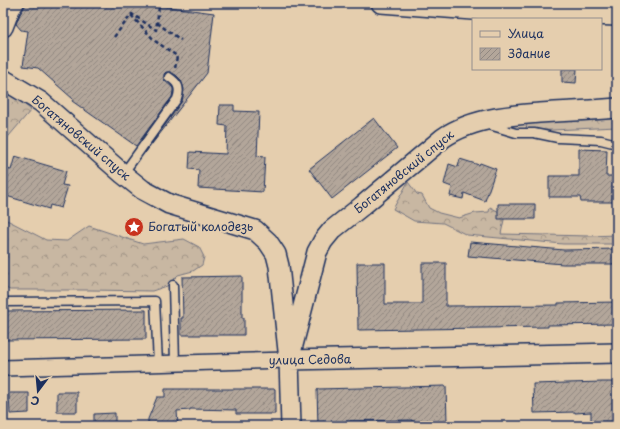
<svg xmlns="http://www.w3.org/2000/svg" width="620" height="429" font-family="'Playpen Sans',sans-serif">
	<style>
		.forest { fill: url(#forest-crowns); stroke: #727380 }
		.park { fill: #c8b7a2; stroke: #727380 }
		.building { fill: url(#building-hatch); stroke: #1b2f5e }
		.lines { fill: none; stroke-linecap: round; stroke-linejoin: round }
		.service-casing { stroke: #1b2f5e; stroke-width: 11 }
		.minor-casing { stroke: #1b2f5e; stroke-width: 18 }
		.tertiary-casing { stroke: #1b2f5e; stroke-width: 22 }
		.path { stroke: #1b2f5e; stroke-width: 2.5; stroke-dasharray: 4 3; stroke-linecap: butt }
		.service { stroke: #e5ceae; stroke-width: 8 }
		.minor { stroke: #e5ceae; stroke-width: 15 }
		.tertiary { stroke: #e5ceae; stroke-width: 19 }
		.labels { text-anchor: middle; stroke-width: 4; stroke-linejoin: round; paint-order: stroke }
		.street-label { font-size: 12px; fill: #1b2f5e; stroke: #e5ceae }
		.poi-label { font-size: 12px; fill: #1b2f5e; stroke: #e5ceae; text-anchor: start }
	</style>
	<defs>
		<pattern id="forest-crowns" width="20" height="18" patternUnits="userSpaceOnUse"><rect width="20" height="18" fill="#c8b7a2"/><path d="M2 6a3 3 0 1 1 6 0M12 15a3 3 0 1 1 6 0" fill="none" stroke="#a29587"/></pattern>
		<pattern id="building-hatch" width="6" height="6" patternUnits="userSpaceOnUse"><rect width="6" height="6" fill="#b3a69a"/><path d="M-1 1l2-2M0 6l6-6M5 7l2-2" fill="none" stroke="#918881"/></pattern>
	</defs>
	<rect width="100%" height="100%" fill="#e5ceae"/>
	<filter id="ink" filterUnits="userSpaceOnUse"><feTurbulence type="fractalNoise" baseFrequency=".025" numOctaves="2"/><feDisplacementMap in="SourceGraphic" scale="8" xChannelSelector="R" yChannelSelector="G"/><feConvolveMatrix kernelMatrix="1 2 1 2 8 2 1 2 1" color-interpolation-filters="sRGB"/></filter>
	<g filter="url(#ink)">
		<path class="forest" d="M3,86L31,110L3,143Z
			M617,115V127L531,131L526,128L528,120Z
			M408,182L417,194L422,195L429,208L439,213L459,218L475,213L489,212L490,207L505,215L501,234L589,236L617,235V244H563L467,235L443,223L414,221L393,209Z
			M3,218L46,240L67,241L89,226L143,244L184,239L199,247L204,257L202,265L193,271L178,275L167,286L152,291L91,290H10L3,287Z"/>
		<path class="park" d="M493,3H617V9Z"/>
		<path class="building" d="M27,3H139L214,13L207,73L145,153L182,101L184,89L181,80L176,75L170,72H166L164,74V80L173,88V91L172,97L136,146L72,101L73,99L38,68L23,66L28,31L21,30L16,24L20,14Z
			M562,69H577L576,83L562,82Z
			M220,105H234V111L259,112L257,156L265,157L263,192L198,188L199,170L189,169L190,152L226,154L227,126L219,125Z
			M374,118L397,148L332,199L309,169Z
			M579,149L607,150L606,176H617V202H581L580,197H549V176H579Z
			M15,156L66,171L62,185L68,186L61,208L50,205L49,209L3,195V168L11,170Z
			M460,159L479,165L480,163L496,169L485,201L464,193L463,199L450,196L452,187L444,184L449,164L458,167Z
			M498,204H535V219H498Z
			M470,242L564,250L617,249V264H563L468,256Z
			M357,263H385V304H422V263H446V306L558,305V303L617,302V324L548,325V327L358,330Z
			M242,276V318H244V335H181V318H183L182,277Z
			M146,310V339L3,340V311Z
			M602,382H617V426H591V412L575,413V412L534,413L533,384Z
			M446,386L447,422L412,423V420L350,421V426H318L317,389Z
			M165,389H275V414H236V410L190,409V410L177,411L178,426H148V419L157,397H165Z
			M57,392H77V412H57Z
			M9,393H29V413L10,414Z
			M115,413V426H94V414Z"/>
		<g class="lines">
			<g class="service-casing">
				<path id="service" d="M489,125L516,133H534L558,138L601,140L617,144
					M123,174L177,99C181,88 178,83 169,77
					M173,285L175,363
					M3,302L155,301L158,364"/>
			</g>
			<g class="minor-casing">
				<path id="minor" d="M3,368L289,360"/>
			</g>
			<g class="tertiary-casing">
				<path id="tertiary" d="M381,3L486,11L617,16
					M3,27L10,9L14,3
					M3,79L6,81L41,102L123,174L143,190L169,204L255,230L268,242L276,254L279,266L289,360L291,426
					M292,349L317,252L323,241L332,230L362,206L443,138C473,117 519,114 555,112C576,111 596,110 617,108
					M289,360L617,353"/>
			</g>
			<path class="path" d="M131,15L132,14L156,30L159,7
				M157,23L181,40
				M114,37L131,15L155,41L177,56L175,69"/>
			<use href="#service" class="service"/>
			<use href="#minor" class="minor"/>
			<use href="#tertiary" class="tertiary"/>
		</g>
	</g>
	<defs>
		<g id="sight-disc" transform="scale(1)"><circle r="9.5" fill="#c8321e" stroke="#e5ceae"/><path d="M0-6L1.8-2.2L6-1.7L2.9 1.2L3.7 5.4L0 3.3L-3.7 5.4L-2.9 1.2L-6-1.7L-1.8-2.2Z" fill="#fff"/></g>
	</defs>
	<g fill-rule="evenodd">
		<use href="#sight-disc" x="134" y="227"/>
	</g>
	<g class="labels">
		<g class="street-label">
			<text transform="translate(81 138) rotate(40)" y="4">Богатяновский спуск</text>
			<text transform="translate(404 172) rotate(-39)" y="4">Богатяновский спуск</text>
			<text transform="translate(310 360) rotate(-1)" y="4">улица Седова</text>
		</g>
		<g class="poi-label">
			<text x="148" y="231">Богатый колодезь</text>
		</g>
	</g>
	<rect width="620" height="429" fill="none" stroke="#e5ceae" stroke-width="16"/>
	<rect x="8" y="8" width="604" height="413" fill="none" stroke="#1b2f5e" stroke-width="1.5" filter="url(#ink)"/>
	<rect x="472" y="18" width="130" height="52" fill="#e5ceae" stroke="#948e8e"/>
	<rect x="480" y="31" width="20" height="6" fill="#e5ceae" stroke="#948e8e"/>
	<text x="508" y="38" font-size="12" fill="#1b2f5e">Улица</text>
	<rect x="480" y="48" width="20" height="12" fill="url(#building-hatch)" stroke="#948e8e"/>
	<text x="508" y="58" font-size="12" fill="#1b2f5e">Здание</text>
	<g transform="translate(38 391) rotate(196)" stroke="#e5ceae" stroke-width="3" paint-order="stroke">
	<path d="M0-3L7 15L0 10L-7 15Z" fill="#1b2f5e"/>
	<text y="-6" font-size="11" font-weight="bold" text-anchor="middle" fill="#1b2f5e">С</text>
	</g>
</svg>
